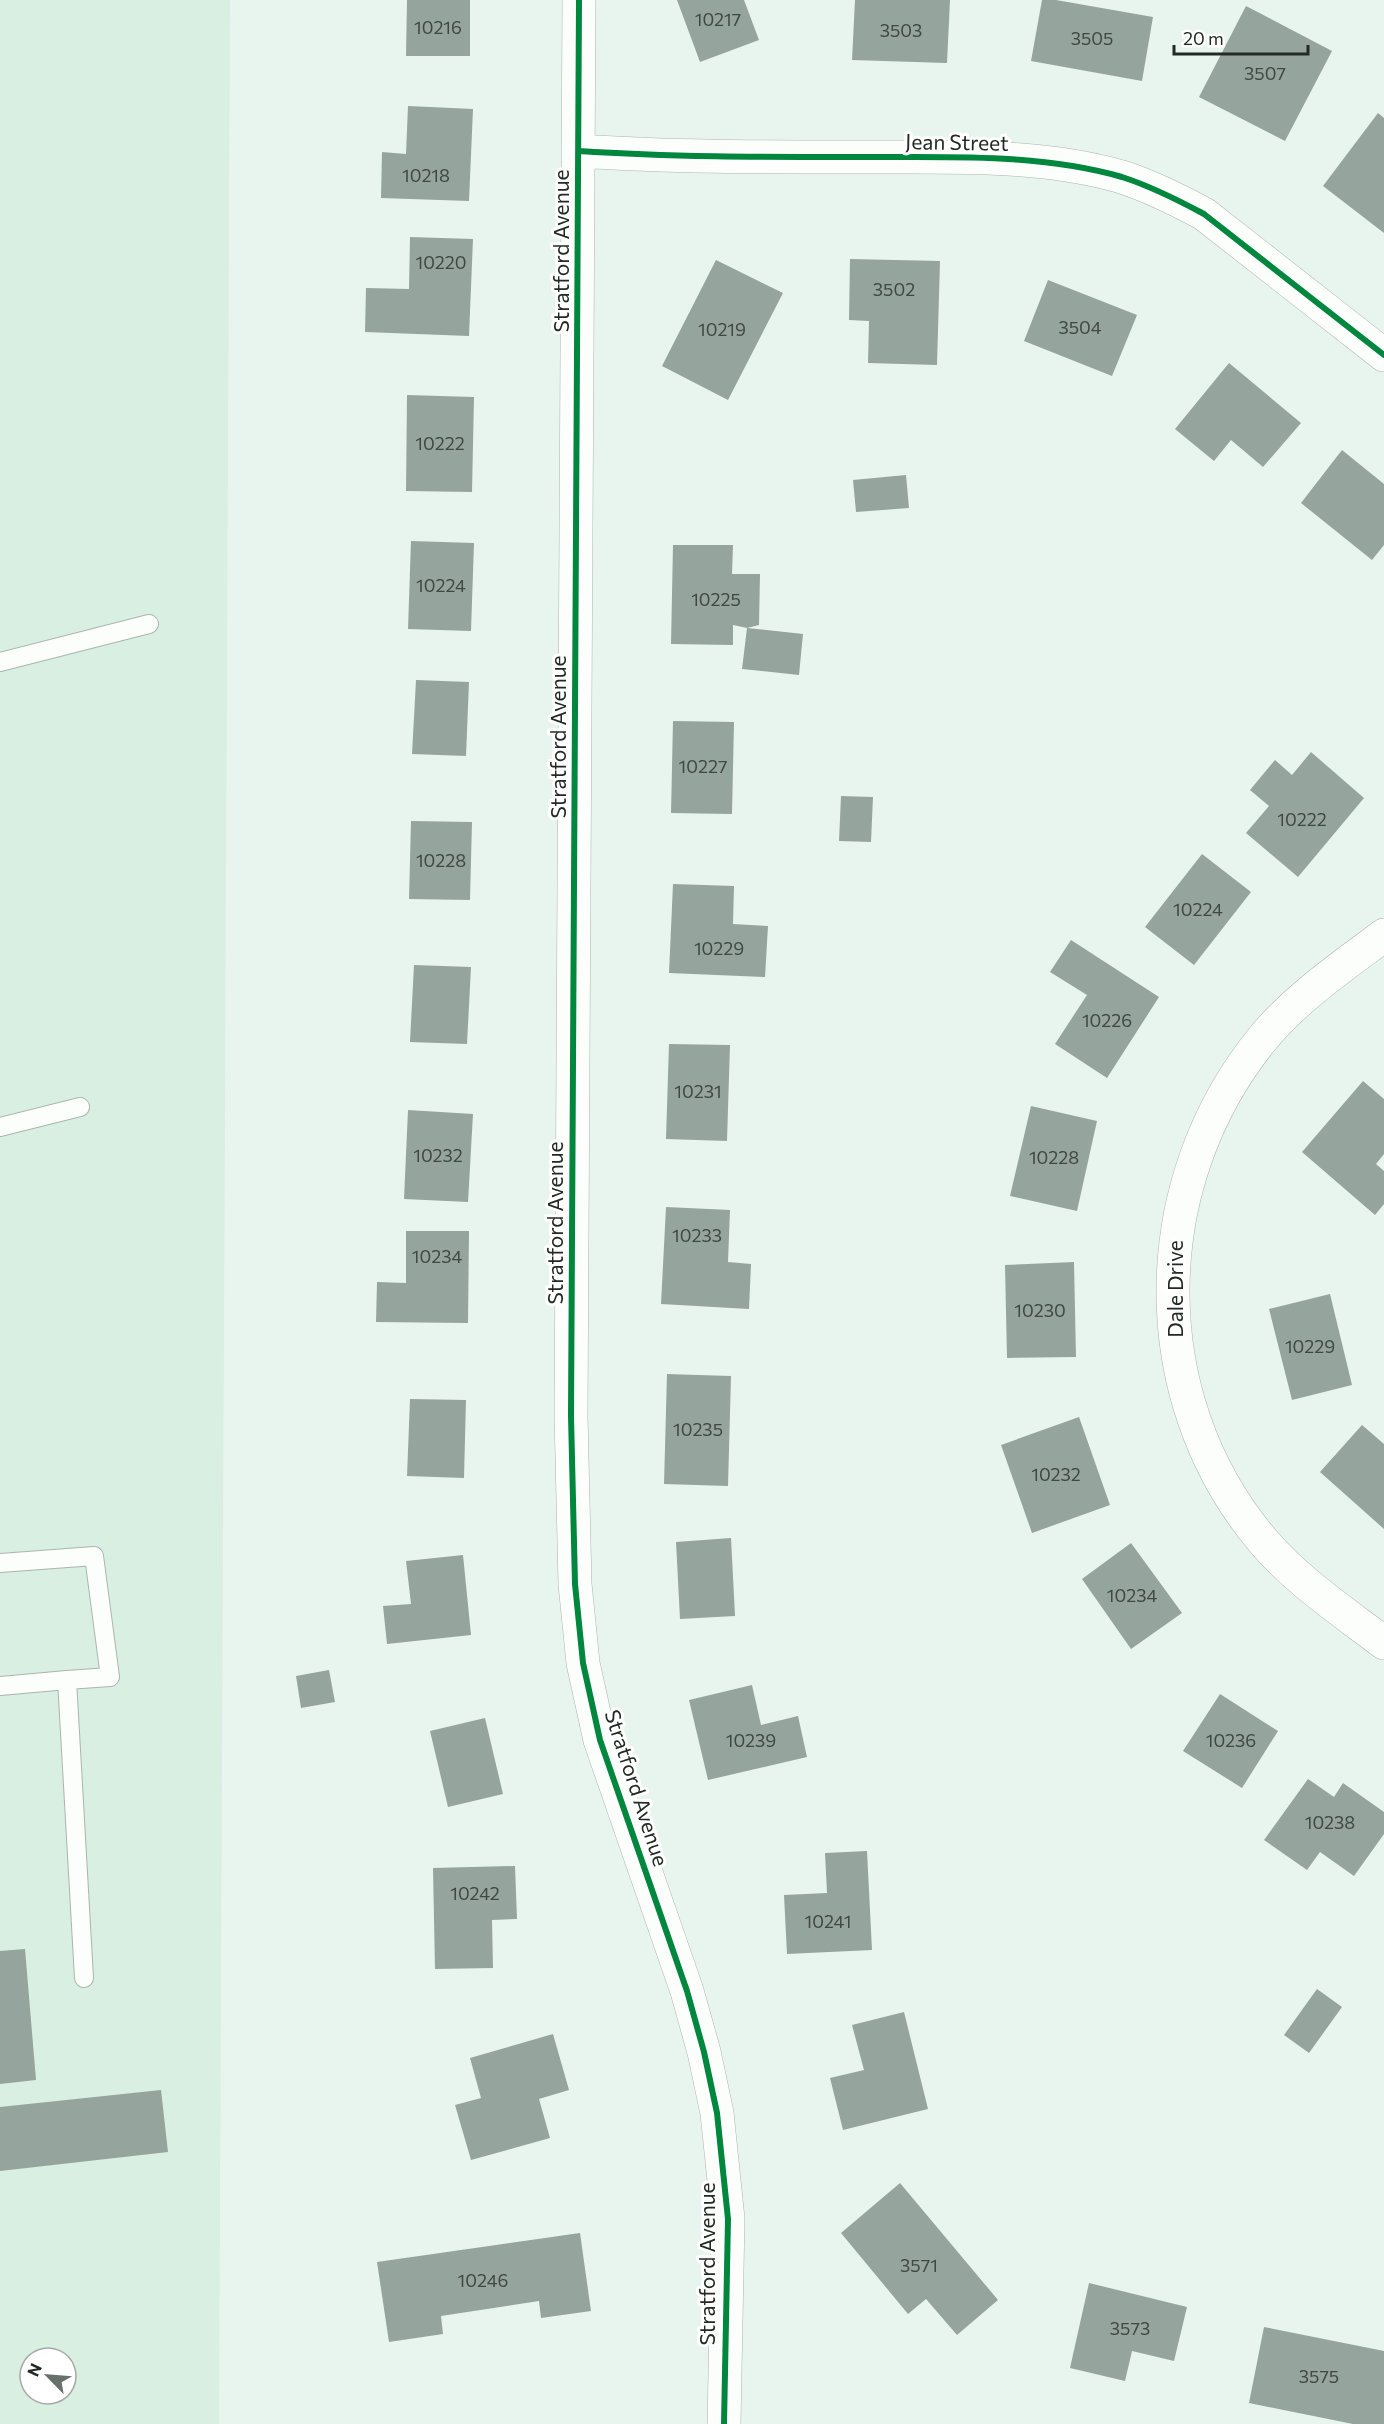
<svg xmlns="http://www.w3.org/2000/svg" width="1384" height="2424" font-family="Commissioner,sans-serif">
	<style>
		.built { fill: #d8efe2; fill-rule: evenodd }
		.building { fill: #95a49c }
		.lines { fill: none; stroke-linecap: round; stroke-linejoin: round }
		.lane-casing { stroke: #aab5af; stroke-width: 20 }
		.street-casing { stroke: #aab5af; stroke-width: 34 }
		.lane { stroke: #fcfefc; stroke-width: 18 }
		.street { stroke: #fcfefc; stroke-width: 33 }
		.cycleway-casing { stroke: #fff; stroke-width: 10 }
		.cycleway { stroke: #00873e; stroke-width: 6 }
		.labels { text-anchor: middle; stroke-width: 6; stroke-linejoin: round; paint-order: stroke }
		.number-label { font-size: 18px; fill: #3f4843 }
		.street-label { font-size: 21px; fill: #222a25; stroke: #fff }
	</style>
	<rect width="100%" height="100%" fill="#e8f5ee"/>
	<path class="built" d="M0,0H230L219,2424H0ZM30,2358H66V2394H30Z"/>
	<path class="building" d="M407,0H470V56H406Z
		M677,0H744L759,40L700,62Z
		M855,0H950L947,63L852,60Z
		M1042,0H1056L1153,17L1142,81L1031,61Z
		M1246,6L1332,51L1285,141L1199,97Z
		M408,106L473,109L469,201L381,198L382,152L406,154Z
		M1378,113L1384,118V233L1323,186Z
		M410,237L473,239L469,336L365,332L366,288L409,289Z
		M850,259L940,261L937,365L868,363L869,321L849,320Z
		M716,260L783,293L728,400L662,366Z
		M1048,280L1137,315L1112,376L1024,341Z
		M1229,363L1301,423L1263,467L1231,440L1214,461L1175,429Z
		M407,395L474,397L472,492L406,491Z
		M1342,450L1384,484V545L1372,560L1301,503Z
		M906,475L909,508L856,512L853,480Z
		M411,541L474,543L471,631L408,629Z
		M673,545H733L732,574H760L759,625L747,628L733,625V645L671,644Z
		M747,628L803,634L799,675L742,669Z
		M416,680L469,682L466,756L412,754Z
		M673,721L734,722L732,814L671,813Z
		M1311,752L1364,798L1298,877L1246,833L1269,806L1250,790L1275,760L1292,775Z
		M841,796L873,797L871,842L839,841Z
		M411,821L472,822L470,900L409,899Z
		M1202,854L1251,892L1194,965L1145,927Z
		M673,884L734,886L733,924L768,926L765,977L669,973Z
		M1071,940L1159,997L1107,1078L1055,1044L1087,995L1050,972Z
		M414,965L471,967L467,1044L410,1042Z
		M669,1044L730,1045L727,1141L666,1139Z
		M1363,1081L1384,1099V1154L1376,1164L1384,1171V1204L1375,1215L1302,1152Z
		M1031,1106L1097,1121L1077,1211L1010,1196Z
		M408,1110L473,1114L468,1202L404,1199Z
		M666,1207L730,1210L728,1262L751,1264L749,1309L661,1304Z
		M406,1231H469L468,1323L376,1322L377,1282L406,1283Z
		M1074,1262L1076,1357L1007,1358L1005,1265Z
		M1330,1294L1352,1385L1292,1400L1269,1309Z
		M667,1374L731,1376L728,1486L664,1484Z
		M410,1399L466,1400L464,1478L407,1476Z
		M1079,1417L1110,1505L1032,1533L1001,1445Z
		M1362,1425L1384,1444V1529L1320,1472Z
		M731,1538L735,1616L680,1619L676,1542Z
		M1131,1543L1182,1613L1131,1649L1082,1579Z
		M463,1555L471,1635L387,1644L383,1606L411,1604L406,1561Z
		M329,1670L335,1702L301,1708L296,1676Z
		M752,1685L761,1725L798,1716L807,1757L708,1780L689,1700Z
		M1220,1694L1278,1731L1242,1788L1183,1751Z
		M485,1718L503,1794L448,1807L430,1731Z
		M1308,1779L1334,1797L1343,1783L1384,1812V1834L1354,1876L1320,1852L1307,1870L1264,1840Z
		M867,1851L872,1950L787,1954L784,1895L827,1893L825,1853Z
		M515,1866L517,1919L492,1920L493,1968L435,1969L433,1868Z
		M25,1949L36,2080L0,2084V1951Z
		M1317,1989L1342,2007L1309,2053L1284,2035Z
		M904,2012L928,2109L843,2130L830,2078L864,2070L852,2025Z
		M553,2034L569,2090L539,2099L550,2138L471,2160L455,2105L481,2098L470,2058Z
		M161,2090L168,2152L0,2171V2107Z
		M900,2183L998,2300L957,2335L926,2299L908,2314L841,2233Z
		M580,2233L591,2311L541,2318L539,2301L441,2316L443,2334L389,2342L377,2262Z
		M1089,2283L1187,2307L1174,2361L1132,2351L1125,2381L1070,2368Z
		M1264,2327L1384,2351V2424H1353L1249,2403Z"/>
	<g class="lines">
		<g class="lane-casing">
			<path id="lane" d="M0,662L149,624
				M0,1127L80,1107
				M0,1563L94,1556L110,1677L67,1680
				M0,1686L67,1680L84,1978"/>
		</g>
		<g class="street-casing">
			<path id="street" d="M579,0L571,1416L575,1584L583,1663L600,1740L687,1991L704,2052L717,2113L728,2219L724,2424
				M579,151C670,157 760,157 851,157C941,158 1035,152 1122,177C1150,186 1178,200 1204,214L1384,355
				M1384,935C1342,967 1297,997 1263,1038C1145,1182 1141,1397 1263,1541C1297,1581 1342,1611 1384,1643"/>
		</g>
		<use href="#lane" class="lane"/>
		<use href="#street" class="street"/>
		<g class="cycleway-casing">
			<path id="cycleway" d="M579,0L571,1416L575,1584L583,1663L600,1740L687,1991L704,2052L717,2113L728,2219L724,2424
				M579,151C670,157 760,157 851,157C941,158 1035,152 1122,177C1150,186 1178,200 1204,214L1384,355"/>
		</g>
		<use href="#cycleway" class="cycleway"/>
	</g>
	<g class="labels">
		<g class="number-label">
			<text x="718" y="26">10217</text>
			<text x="438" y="34">10216</text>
			<text x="901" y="37">3503</text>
			<text x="1092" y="45">3505</text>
			<text x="1265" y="80">3507</text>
			<text x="426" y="182">10218</text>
			<text x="441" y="269">10220</text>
			<text x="894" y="296">3502</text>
			<text x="1080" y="334">3504</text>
			<text x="722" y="336">10219</text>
			<text x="440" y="450">10222</text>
			<text x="441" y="592">10224</text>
			<text x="716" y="606">10225</text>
			<text x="703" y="773">10227</text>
			<text x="1302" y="826">10222</text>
			<text x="441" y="867">10228</text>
			<text x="1198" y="916">10224</text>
			<text x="719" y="955">10229</text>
			<text x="1107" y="1027">10226</text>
			<text x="698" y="1098">10231</text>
			<text x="438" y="1162">10232</text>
			<text x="1054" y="1164">10228</text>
			<text x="697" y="1242">10233</text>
			<text x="437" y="1263">10234</text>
			<text x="1040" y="1317">10230</text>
			<text x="1310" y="1353">10229</text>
			<text x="698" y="1436">10235</text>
			<text x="1056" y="1481">10232</text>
			<text x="1132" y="1602">10234</text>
			<text x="751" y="1747">10239</text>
			<text x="1231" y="1747">10236</text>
			<text x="1330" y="1829">10238</text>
			<text x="475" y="1900">10242</text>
			<text x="828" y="1928">10241</text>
			<text x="919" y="2272">3571</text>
			<text x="483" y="2287">10246</text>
			<text x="1130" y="2335">3573</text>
			<text x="1319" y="2383">3575</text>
		</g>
		<g class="street-label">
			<text transform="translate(957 143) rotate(1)" y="7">Jean Street</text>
			<text transform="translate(562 251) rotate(-90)" y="7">Stratford Avenue</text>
			<text transform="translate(559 737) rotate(-90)" y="7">Stratford Avenue</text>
			<text transform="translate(556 1223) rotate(-90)" y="7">Stratford Avenue</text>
			<text transform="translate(1176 1289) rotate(-90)" y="7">Dale Drive</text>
			<text transform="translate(636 1788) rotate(72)" y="7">Stratford Avenue</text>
			<text transform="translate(708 2264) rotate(-90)" y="7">Stratford Avenue</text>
		</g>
	</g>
	<g transform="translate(48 2376) rotate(295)"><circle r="28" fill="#ffffff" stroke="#a7aaa8" stroke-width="1.5"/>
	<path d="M0-4.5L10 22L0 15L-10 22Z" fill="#67716b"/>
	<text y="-9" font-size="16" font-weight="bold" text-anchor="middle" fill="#222a25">N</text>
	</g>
	<path d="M1174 45v9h134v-9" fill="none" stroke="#222a25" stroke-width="3"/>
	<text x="1183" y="45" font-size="18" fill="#222a25" stroke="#ffffff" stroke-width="4.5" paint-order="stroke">20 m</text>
</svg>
